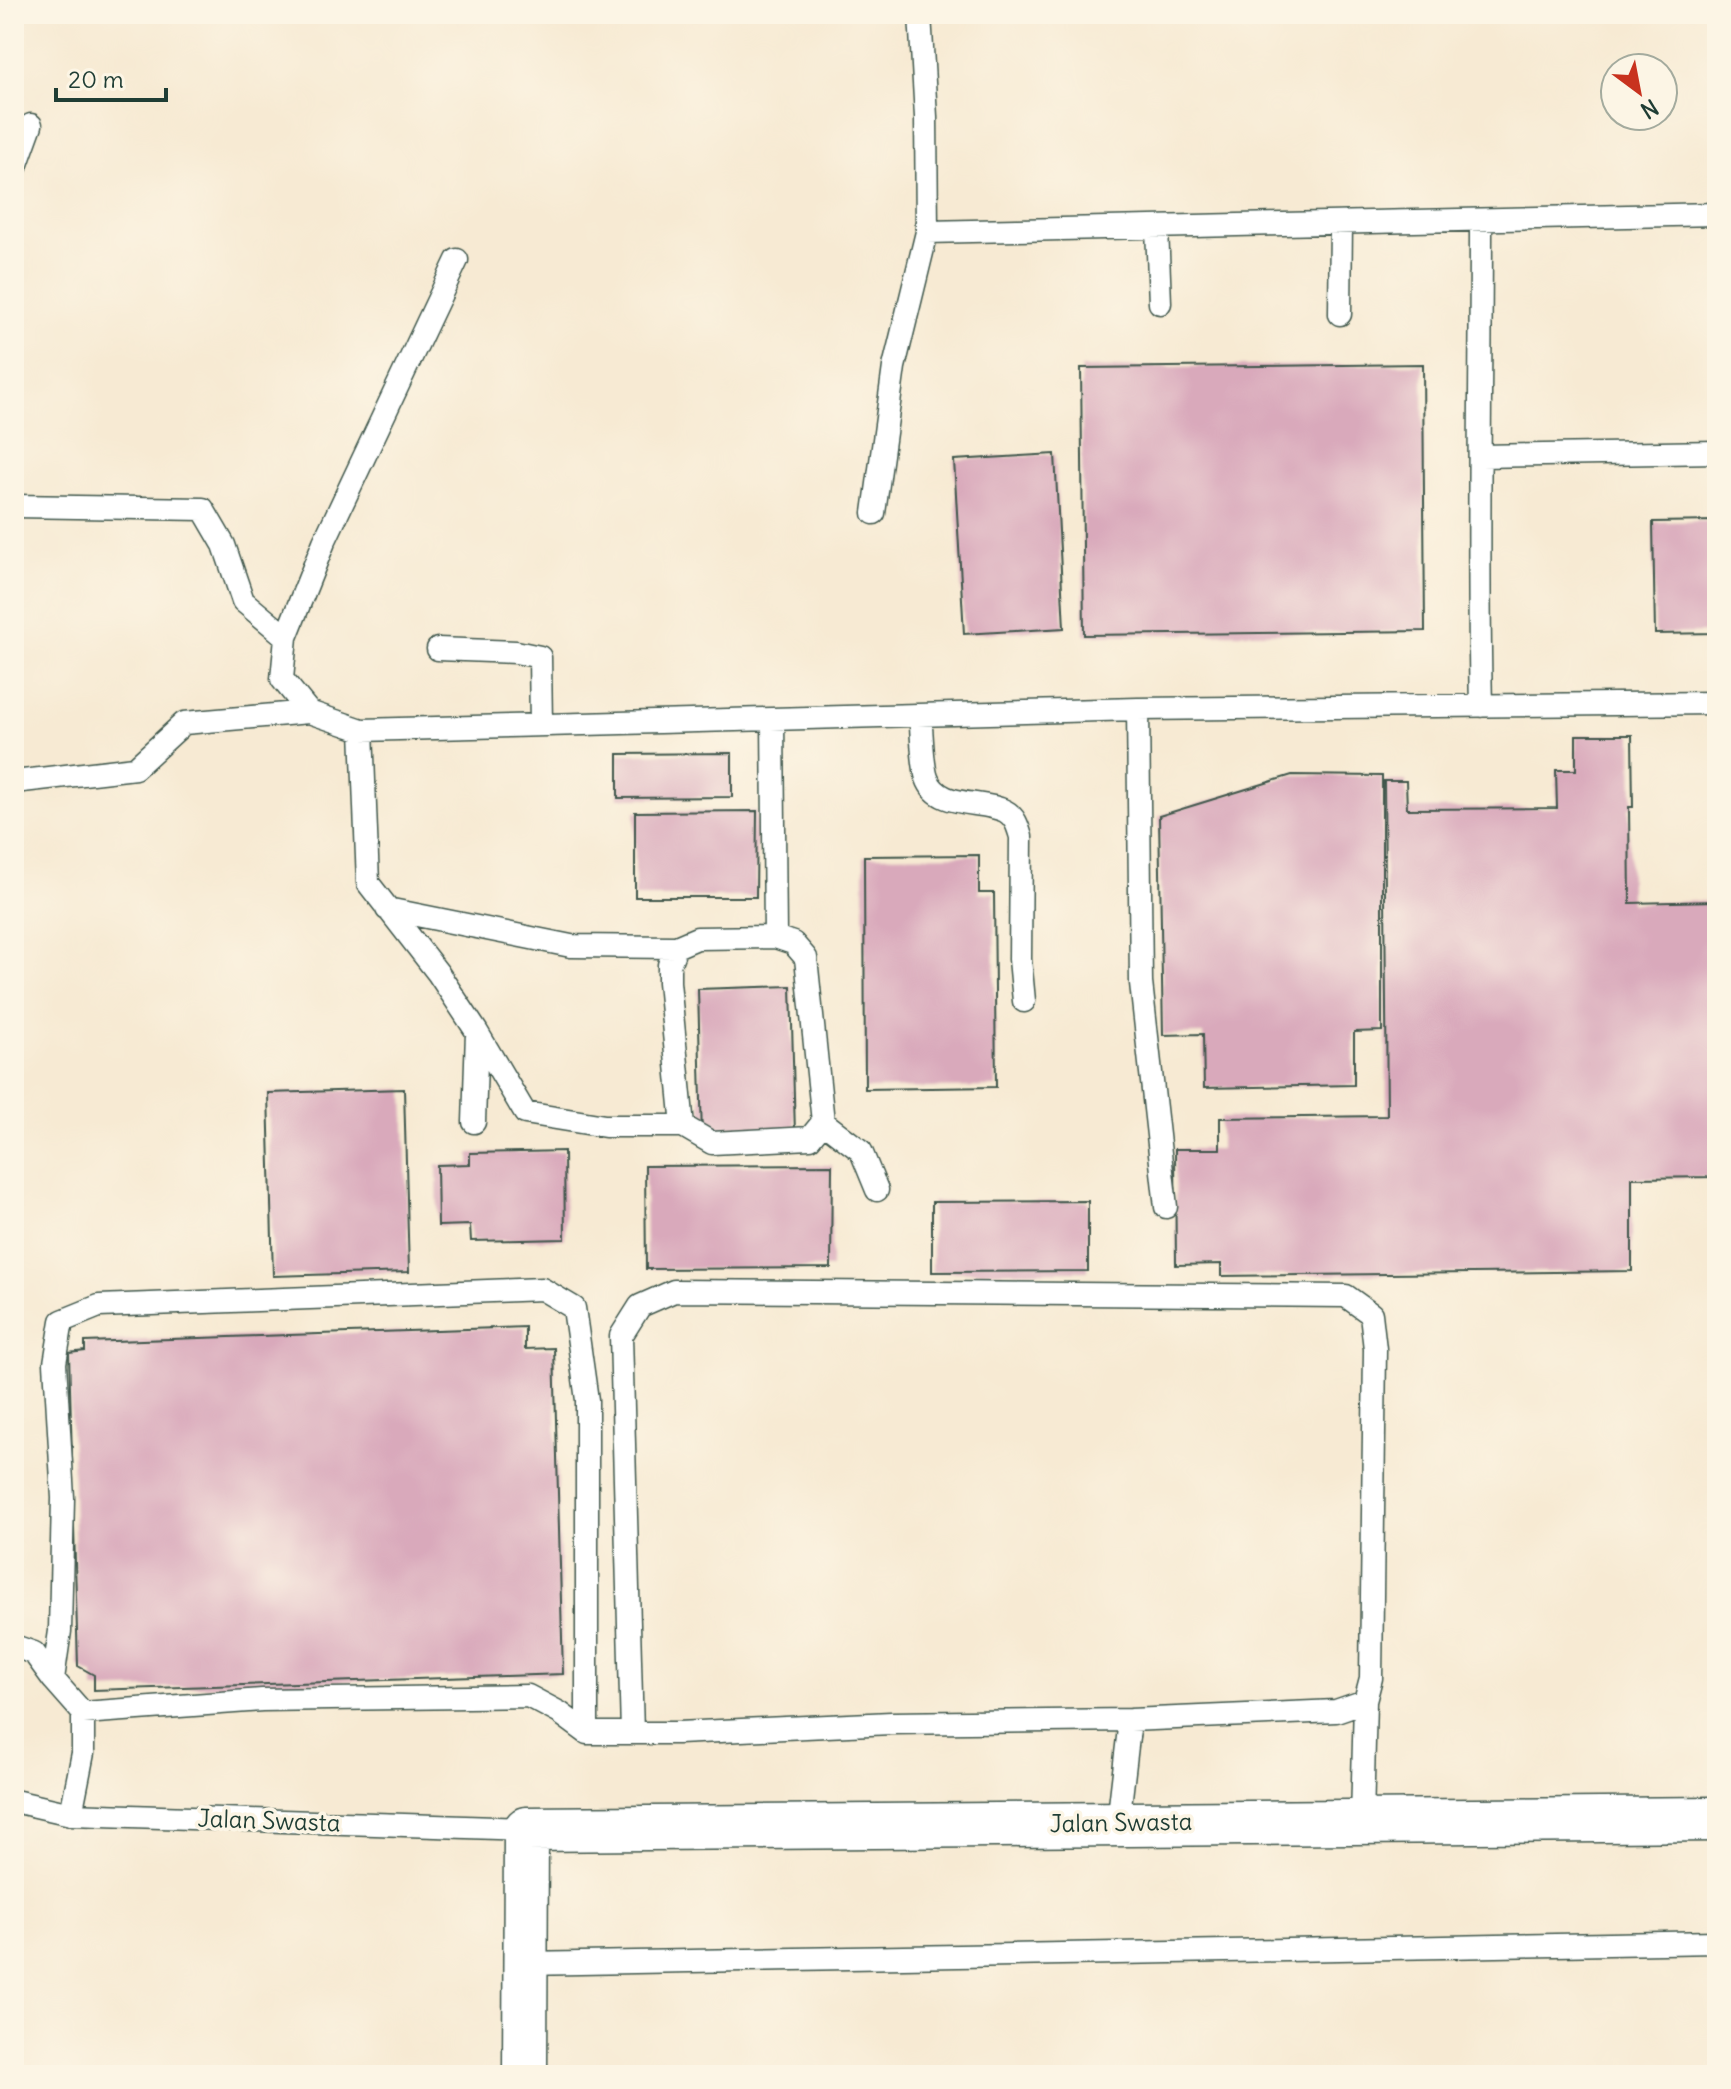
<svg xmlns="http://www.w3.org/2000/svg" width="1731" height="2089" font-family="Delius,sans-serif">
	<style>
		.building { fill: #d9a9bb }
		.lines { fill: none; stroke-linecap: round; stroke-linejoin: round }
		.lane-casing { stroke: #3f574c; stroke-width: 25 }
		.street-casing { stroke: #3f574c; stroke-width: 47 }
		.lane { stroke: #fff; stroke-width: 22 }
		.street { stroke: #fff; stroke-width: 44 }
		.labels { text-anchor: middle; stroke-width: 7; stroke-linejoin: round; paint-order: stroke }
		.street-label { font-size: 24px; fill: #1f3d34; stroke: #fcf5e5 }
	</style>
	<rect width="100%" height="100%" fill="#fcf5e5"/>
	<filter id="ink" filterUnits="userSpaceOnUse"><feTurbulence type="fractalNoise" baseFrequency=".0125" numOctaves="2"/><feDisplacementMap in="SourceGraphic" scale="16" xChannelSelector="R" yChannelSelector="G"/><feConvolveMatrix kernelMatrix="1 2 1 2 8 2 1 2 1" color-interpolation-filters="sRGB"/></filter>
	<filter id="wash" filterUnits="userSpaceOnUse"><feTurbulence type="fractalNoise" baseFrequency=".006" numOctaves="4" result="noise"/><feDisplacementMap in="SourceGraphic" scale="32" xChannelSelector="R" yChannelSelector="G"/><feGaussianBlur stdDeviation="1.8" result="paint"/><feColorMatrix in="noise" values="0 0 0 0 0 0 0 0 0 0 0 0 0 0 0 0 0 1.4 0 .05"/><feComposite in="paint" operator="in"/></filter>
	<g filter="url(#wash)">
		<rect width="100%" height="100%" fill="#f7ead3"/>
		<g id="blocks">
			<path class="building" d="M1423,364L1425,631L1084,635L1081,368Z
				M1055,454L1064,628L964,634L954,460Z
				M1717,521V633L1655,634L1653,522Z
				M1576,735H1632L1633,807H1629L1630,903L1717,901V1177L1632,1178V1271L1221,1276V1264L1176,1265L1175,1149H1220V1118L1387,1116L1384,781H1406L1407,809L1557,808L1556,770H1576Z
				M732,753V797L618,798V754Z
				M1292,775L1382,776V1031L1354,1032V1085L1204,1088L1203,1034L1163,1035L1159,816Z
				M757,811L756,897H635V812Z
				M979,855V893H994L996,1087L865,1089L864,856Z
				M791,986L795,1134L702,1137L698,989Z
				M404,1089L409,1272L273,1276L268,1093Z
				M564,1151L565,1239L471,1241L470,1225L438,1226L437,1165L470,1164V1153Z
				M832,1165L831,1268L646,1269L645,1166Z
				M1088,1201V1271L932,1272V1202Z
				M525,1327V1349L554,1348L563,1674L94,1690V1675L78,1666L69,1353L85,1351V1342Z"/>
		</g>
	</g>
	<g filter="url(#ink)">
		<use href="#blocks" fill-opacity="0" stroke="#3f574c" stroke-width="2"/>
		<g class="lines">
			<g class="lane-casing">
				<path id="lane" d="M920,14L926,117L927,232L1717,214
					M14,172L31,125
					M1157,228L1160,303
					M1340,314L1341,223
					M1481,456L1717,452
					M14,506L203,509L224,545L243,601L286,637
					M874,513L894,367L927,232
					M438,649L516,652L540,657L541,725
					M1481,706C1477,544 1481,382 1481,220
					M1138,709L1141,983L1166,1207
					M309,712L282,679L286,637L324,542L457,260
					M920,715C922,731 922,764 927,778C938,810 982,799 1005,811C1015,816 1018,827 1021,837L1020,959L1024,1001
					M773,719L775,937
					M362,730L368,883L438,973L477,1032L474,1122
					M14,782L135,768L184,723L309,712L362,730L1138,709L1717,703
					M387,909L571,946L676,947L697,938L775,937L793,943L806,958L823,1122L861,1151L877,1190
					M676,947L669,965V982L683,1126L712,1143L810,1138L823,1122
					M477,1032L525,1113L605,1126H683
					M14,1646L34,1653L53,1679
					M83,1713L262,1700L528,1696L560,1713L587,1733H678L891,1723L1130,1720L1336,1711L1365,1701L1371,1678L1375,1349L1371,1314L1346,1296L674,1291L640,1306L621,1336L632,1733
					M14,1801L71,1814L526,1829
					M71,1814L83,1753V1713L53,1679L60,1631L63,1498L55,1363L62,1321L99,1306L542,1289L574,1308L587,1400V1733
					M1362,1821L1365,1701
					M1118,1823L1130,1720
					M525,1964L1717,1942"/>
			</g>
			<g class="street-casing">
				<path id="street" d="M525,2075L526,1829L1717,1819"/>
			</g>
			<use href="#lane" class="lane"/>
			<use href="#street" class="street"/>
		</g>
	</g>
	<g class="labels">
		<g class="street-label">
			<text transform="translate(269 1821) rotate(2)" y="8">Jalan Swasta</text>
			<text transform="translate(1121 1823) rotate(-1)" y="8">Jalan Swasta</text>
		</g>
	</g>
	<rect width="1731" height="2089" fill="none" stroke="#fcf5e5" stroke-width="48"/>
	<g transform="translate(1639 92) rotate(148)"><circle r="38" fill="#fcf5e5" stroke="#a4ab9e" stroke-width="2"/>
	<path d="M0-6L14 30L0 20L-14 30Z" fill="#c8321e"/>
	<text y="-12" font-size="22" font-weight="bold" text-anchor="middle" fill="#1f3d34">N</text>
	</g>
	<path d="M56 88v12h110v-12" fill="none" stroke="#1f3d34" stroke-width="4"/>
	<text x="68" y="88" font-size="24" fill="#1f3d34" stroke="#fcf5e5" stroke-width="6" paint-order="stroke">20 m</text>
</svg>
